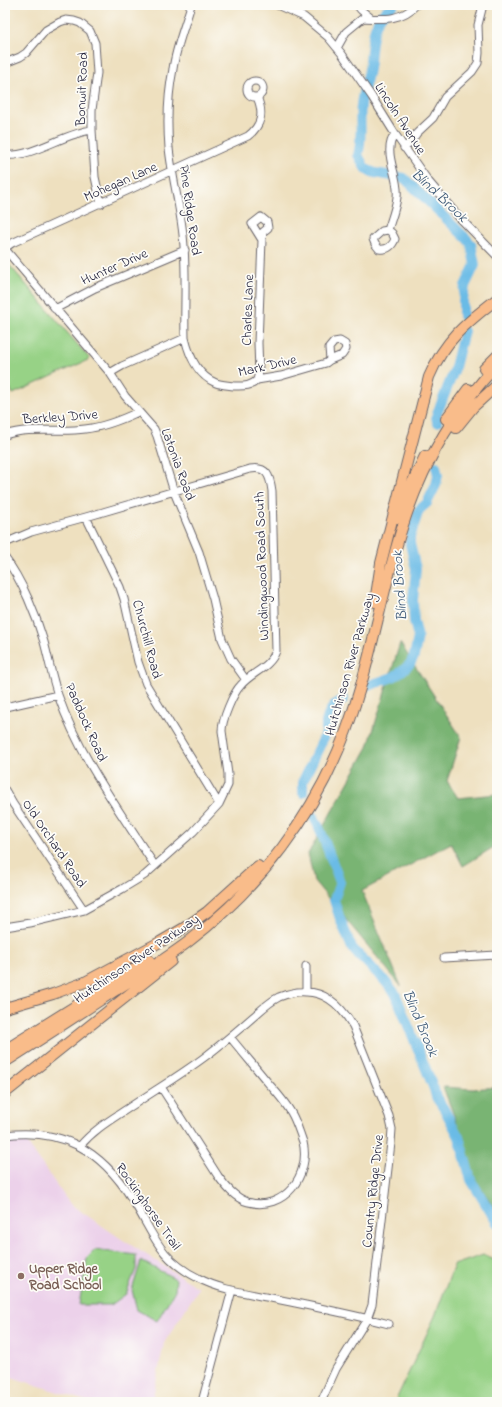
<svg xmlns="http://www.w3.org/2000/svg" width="502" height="1407" font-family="'Indie Flower',sans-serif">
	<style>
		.built { fill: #ecd1ea }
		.green { fill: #97d286; stroke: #5c7a60 }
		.forest { fill: #79b473; stroke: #4e6b57 }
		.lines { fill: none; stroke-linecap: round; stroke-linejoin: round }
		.river { stroke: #6bbbe6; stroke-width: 10 }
		.minor-casing { stroke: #696469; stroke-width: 9 }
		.highway-casing { stroke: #696469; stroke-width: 12 }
		.minor { stroke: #fff; stroke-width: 7 }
		.highway { stroke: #f9bc8a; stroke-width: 10 }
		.education-dot { fill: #8d6e63; stroke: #fdfcf7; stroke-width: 1.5 }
		.labels { text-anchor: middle; stroke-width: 3.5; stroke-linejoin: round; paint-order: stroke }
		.street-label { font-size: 14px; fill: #22223b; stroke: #fdfcf7 }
		.education-label { font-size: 14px; font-weight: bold; fill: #785e54; stroke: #fdfcf7; text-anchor: start }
		.water-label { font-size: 15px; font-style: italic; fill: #3c5877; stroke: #fdfcf7 }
	</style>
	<rect width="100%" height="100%" fill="#fdfcf7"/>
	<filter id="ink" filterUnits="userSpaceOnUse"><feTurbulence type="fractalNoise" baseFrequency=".025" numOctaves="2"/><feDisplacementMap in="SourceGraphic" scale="8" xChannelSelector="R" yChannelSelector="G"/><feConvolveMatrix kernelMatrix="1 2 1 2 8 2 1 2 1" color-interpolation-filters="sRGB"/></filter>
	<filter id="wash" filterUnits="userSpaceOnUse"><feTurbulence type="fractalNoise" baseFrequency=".012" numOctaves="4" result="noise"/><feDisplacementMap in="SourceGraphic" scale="16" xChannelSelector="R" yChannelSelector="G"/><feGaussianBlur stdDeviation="0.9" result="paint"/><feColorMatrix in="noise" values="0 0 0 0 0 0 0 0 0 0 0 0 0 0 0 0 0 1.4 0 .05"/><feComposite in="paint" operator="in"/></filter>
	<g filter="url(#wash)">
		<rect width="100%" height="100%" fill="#eee0bf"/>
		<path class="built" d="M15,1138L25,1140L70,1204L123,1240L199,1288L164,1343L152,1402H89L5,1375V1141Z"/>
		<path class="green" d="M5,260L90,359L13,394L5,379Z
			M95,1250L136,1255V1269L126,1294L111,1305H79L87,1258Z
			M483,1255L497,1261V1402H395L435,1316L454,1265Z
			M141,1261L176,1279L175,1290L157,1321L137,1310L132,1290Z"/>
		<path class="forest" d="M400,643L461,737L447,781L458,798L497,794V845L463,866L451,843L362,891L401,986L314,881L308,854L368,747Z
			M443,1087L473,1089L497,1087V1213L474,1177L469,1158L453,1113Z"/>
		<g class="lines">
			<path class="river" d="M393,5C369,21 373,43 369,69C367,81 362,93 361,105C359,121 363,139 358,155L365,168L370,171L375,173L404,178L467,239L471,244L475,265L465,286L463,301V316
				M437,422L436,416L454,371L464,331
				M370,685L393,677L402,671L410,664L414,656L418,637L414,621L413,600L416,569L410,544V537L419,510L427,503L436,485L438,475L436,466
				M303,793V781L326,733V722L329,713L334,705L344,699
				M314,817L321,832L340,882L334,900L340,919L352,948L384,980L395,993L434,1089L436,1097L444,1109L459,1137L471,1180L497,1223"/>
		</g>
	</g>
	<g filter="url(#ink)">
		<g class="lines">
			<g class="minor-casing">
				<path id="minor" d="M191,5C185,26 176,47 173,69C168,94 167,123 169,148C172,177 180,206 183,235C187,270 184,304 185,338C189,355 198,376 216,383C221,385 228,385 234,386C242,386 251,387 257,380L281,376L326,363L330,360L329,348L334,342L340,341L345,344L346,349L342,355L330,360
					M277,5L304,17L328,37L342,54L372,97L395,134L429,182L458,216L497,256
					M357,5L361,10L371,18
					M337,48L346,32L363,18C383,19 401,21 416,5
					M5,63L20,57L26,53L46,30L60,22L66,20L74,21L80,23L90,31L95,43L97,73L92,110V130L95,177L101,204
					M247 89a8 8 0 1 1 16 0a8 8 0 1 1-16 0Z
					M404,148L410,143L417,133L433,118L445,97L472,72L478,63L479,53L478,25L483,5
					M5,155C32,158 64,133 92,130
					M388,230L382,231L373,239L375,244L379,249C387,250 392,247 395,239L392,233L388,230C391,220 396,208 397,197C400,177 381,152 395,134
					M5,248L12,243L248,136C262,125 264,113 257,97
					M5,249L110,373L125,396L154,429L157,436L174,492L199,552L213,599L222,639L231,659L246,680
					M55,309L95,288L185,250
					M110,373L122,366L185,338
					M257,380L259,372L258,343L262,240L252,224L261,217L267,222L268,228L263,232L262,240
					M5,435C31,426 59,433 85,429C104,427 121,420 138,412
					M86,517L120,587L124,599L138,662L146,684L219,804
					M5,543L31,532L86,517L250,469C267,466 270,476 272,491L276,651C270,668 252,672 241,685C233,693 222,720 222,731L228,774V785L219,804L193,832L145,875L122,889L84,910L30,923L5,927
					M5,558C22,580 36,615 44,642C49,660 52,678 58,695C79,756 120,812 155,866
					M5,707L58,695
					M5,790L13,804L84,910
					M444,958L497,955
					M306,992V966
					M161,1087L218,1176C226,1187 235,1198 248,1202C284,1212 311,1175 303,1142C300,1133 297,1124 293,1116C287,1104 278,1094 269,1084C256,1068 243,1053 230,1037
					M5,1135C63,1128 101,1150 132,1199C154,1234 158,1258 198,1278C220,1290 247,1293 271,1298C311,1306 350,1314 389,1324
					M80,1146C95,1128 114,1118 133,1105C157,1089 182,1074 206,1056C222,1044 237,1031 253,1017C261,1010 269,1002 279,997C287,994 298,991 306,992C328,992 343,1009 353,1026L389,1116L392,1129L391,1143L372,1305L367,1319L336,1369L321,1402
					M202,1402L232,1290"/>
			</g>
			<g class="highway-casing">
				<path id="highway" d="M484,369L497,356
					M446,419L468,389
					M456,428L473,407L497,385
					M398,518L411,485L425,456
					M375,602L381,563L429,377C444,341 467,322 497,299
					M5,1008L53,994L85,982L160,942L184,928L207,912L258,866
					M5,1050L149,960
					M5,1062C38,1041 70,1020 102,999C131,980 160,963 188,942C259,888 315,815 346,731C371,664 381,593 403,525C422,466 454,410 497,365
					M5,1093L171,961"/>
			</g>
			<use href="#minor" class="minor"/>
			<use href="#highway" class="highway"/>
		</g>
	</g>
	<circle class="education-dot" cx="21" cy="1276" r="4"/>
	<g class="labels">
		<g class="street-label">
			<text transform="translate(81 89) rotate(-88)" y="5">Bonwit Road</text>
			<text transform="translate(401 118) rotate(57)" y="5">Lincoln Avenue</text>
			<text transform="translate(120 181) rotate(-24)" y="5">Mohegan Lane</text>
			<text transform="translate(191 210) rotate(82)" y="5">Pine Ridge Road</text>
			<text transform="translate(114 266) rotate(-24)" y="5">Hunter Drive</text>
			<text transform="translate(247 310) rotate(-88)" y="5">Charles Lane</text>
			<text transform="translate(267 365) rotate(-13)" y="5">Mark Drive</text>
			<text transform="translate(60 416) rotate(-4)" y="5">Berkley Drive</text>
			<text transform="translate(179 464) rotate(70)" y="5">Latonia Road</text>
			<text transform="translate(261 566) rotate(-92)" y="5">Windingwood Road South</text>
			<text transform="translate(148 639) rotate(75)" y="5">Churchill Road</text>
			<text transform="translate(349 664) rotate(-74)" y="5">Hutchinson River Parkway</text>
			<text transform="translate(87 722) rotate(66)" y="5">Paddock Road</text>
			<text transform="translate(55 843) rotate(56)" y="5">Old Orchard Road</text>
			<text transform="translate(136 958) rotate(-34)" y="5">Hutchinson River Parkway</text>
			<text transform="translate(372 1191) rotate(-84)" y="5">Country Ridge Drive</text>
			<text transform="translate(149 1206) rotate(55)" y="5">Rockinghorse Trail</text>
		</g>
		<g class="education-label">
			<text x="29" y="1273">Upper Ridge<tspan x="29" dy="16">Road School</tspan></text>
		</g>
		<g class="water-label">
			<text transform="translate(440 195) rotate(43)" y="5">Blind Brook</text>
			<text transform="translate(399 586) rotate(-94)" y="5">Blind Brook</text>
			<text transform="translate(421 1023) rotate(67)" y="5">Blind Brook</text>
		</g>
	</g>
	<rect width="502" height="1407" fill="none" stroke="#fdfcf7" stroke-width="20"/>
</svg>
